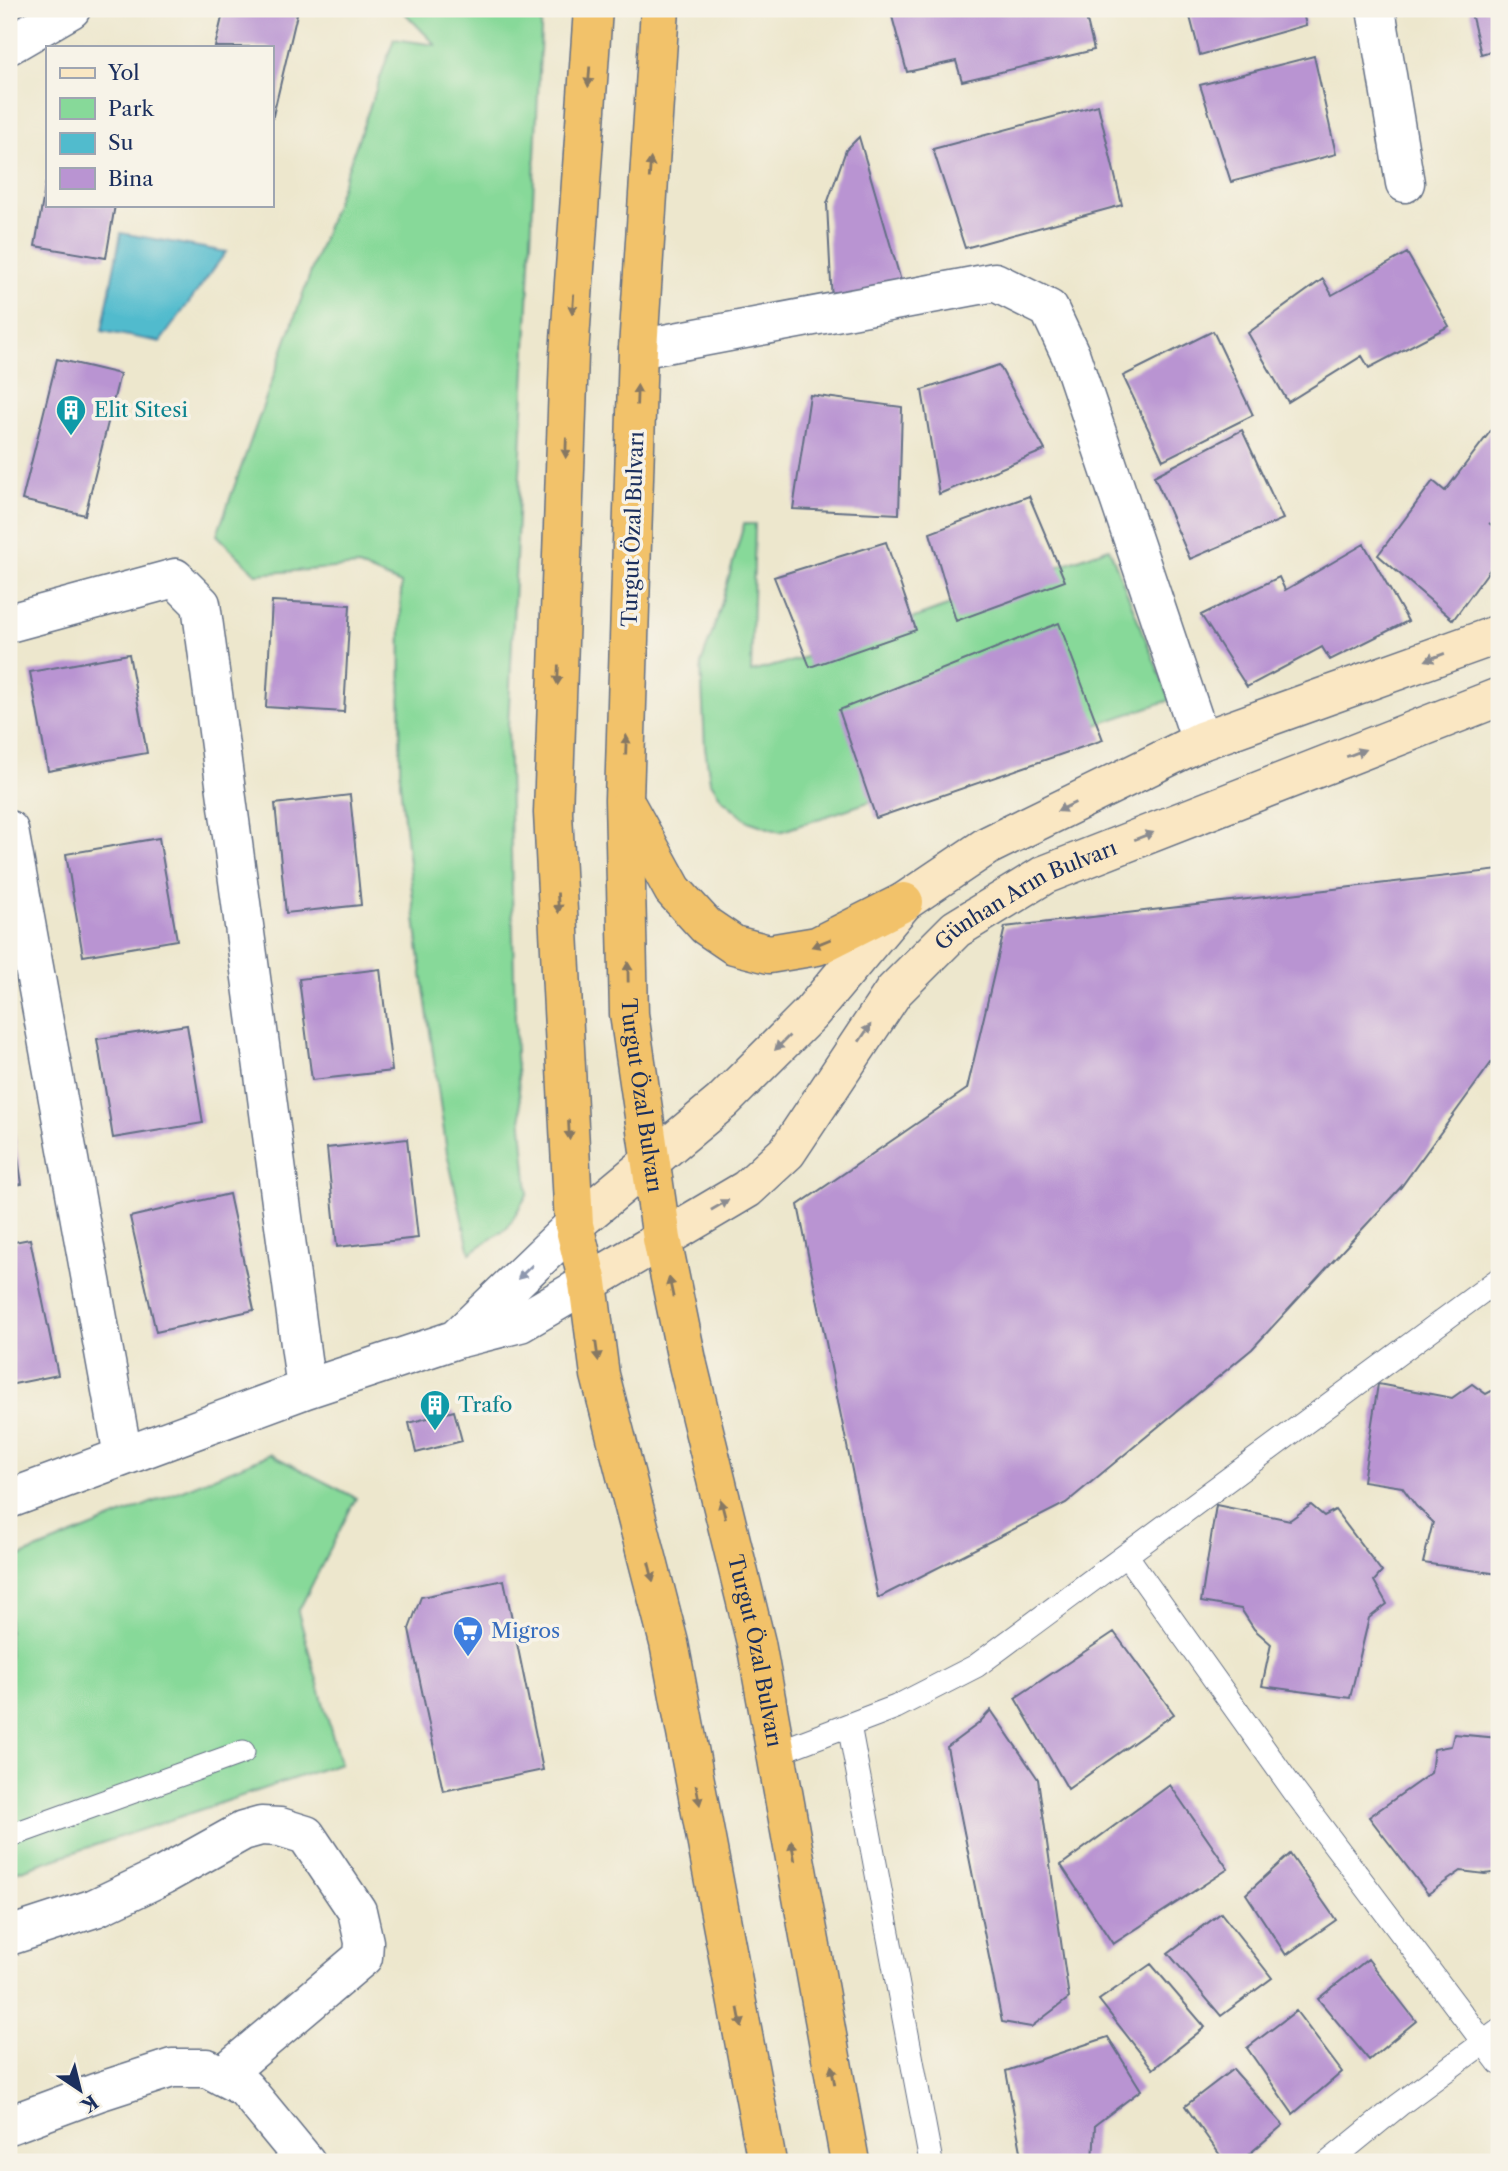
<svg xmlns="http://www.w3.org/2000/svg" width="1508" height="2171" font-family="'Libre Caslon Text',serif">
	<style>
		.green { fill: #87d999; stroke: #51847c; stroke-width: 2 }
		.water { fill: #51bbcd; stroke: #367596; stroke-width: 2 }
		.building { fill: #b994d2 }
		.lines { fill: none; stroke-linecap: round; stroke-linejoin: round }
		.service-casing { stroke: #646f85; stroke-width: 25 }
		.minor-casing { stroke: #646f85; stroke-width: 41 }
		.secondary-casing { stroke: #646f85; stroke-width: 41 }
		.trunk-casing { stroke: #646f85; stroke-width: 41 }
		.service { stroke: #fff; stroke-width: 23 }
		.minor { stroke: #fff; stroke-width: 38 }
		.secondary { stroke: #fae7c3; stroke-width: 38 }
		.trunk { stroke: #f2c26a; stroke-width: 38 }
		.oneway { fill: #867864 }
		.oneway2 { fill: #8a8b90 }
		.oneway3 { fill: #8d97ae }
		.labels { text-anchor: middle; stroke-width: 7; stroke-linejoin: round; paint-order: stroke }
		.culture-label { font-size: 21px; fill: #0d838f; stroke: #f7f3e8; text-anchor: start }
		.street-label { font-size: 21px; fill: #1b2f5e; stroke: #f7f3e8 }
		.shop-label { font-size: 21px; fill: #366cbe; stroke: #f7f3e8; text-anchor: start }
	</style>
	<rect width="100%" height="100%" fill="#f7f3e8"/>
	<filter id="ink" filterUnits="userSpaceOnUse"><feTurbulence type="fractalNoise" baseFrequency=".0143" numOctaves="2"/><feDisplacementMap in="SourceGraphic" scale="14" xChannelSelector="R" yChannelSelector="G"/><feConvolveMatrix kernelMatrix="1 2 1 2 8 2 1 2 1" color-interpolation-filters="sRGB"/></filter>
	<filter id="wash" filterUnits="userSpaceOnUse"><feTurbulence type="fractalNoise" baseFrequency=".00686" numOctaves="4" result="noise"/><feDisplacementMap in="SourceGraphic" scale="28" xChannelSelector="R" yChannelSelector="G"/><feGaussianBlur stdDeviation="1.57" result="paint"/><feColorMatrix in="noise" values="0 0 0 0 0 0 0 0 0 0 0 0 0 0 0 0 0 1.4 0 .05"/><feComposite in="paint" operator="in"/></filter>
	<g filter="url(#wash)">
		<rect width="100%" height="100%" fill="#ede7cd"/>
		<path class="green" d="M401,9H542L508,728L516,1057L528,1193L508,1227L470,1253L447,1153L419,953L400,783L401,584L359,566L256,574L217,535L394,39L436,45Z
			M744,524H755L751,672L797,660L1109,548L1170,700L780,832L748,821L722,799L710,781L705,747L701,664L717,619Z
			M270,1454L356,1498L298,1612L340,1763L9,1874V1561Z"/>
		<path class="water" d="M121,233L226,252L160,342L102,331Z"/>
		<g id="blocks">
			<path class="building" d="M224,9H276L297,14L272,120L271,47H215Z
				M890,9H1084L1094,50L962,81L956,61L907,72Z
				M1188,9H1302L1306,25L1200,55Z
				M1470,9H1499V49L1481,54Z
				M1314,56L1336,154L1231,182L1200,85Z
				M1098,105L1122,205L965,248L933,149Z
				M859,137L901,281L832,303L827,204L846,150Z
				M46,182L47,205H115L106,258L35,246Z
				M1407,253L1449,326L1369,368L1362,356L1288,402L1248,333L1323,279L1332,295Z
				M1213,331L1253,415L1163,460L1123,376Z
				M57,359L120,374L85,515L22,500Z
				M999,365L1045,450L939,494L922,390Z
				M810,395L902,407L899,514L793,509Z
				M1499,420V530L1489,523L1499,531V557L1453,620L1378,555L1433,481L1445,491Z
				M1242,430L1283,519L1190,559L1154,476Z
				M1029,496L1065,581L956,621L930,533Z
				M886,542L916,630L810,667L774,577Z
				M1364,544L1408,621L1330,660L1322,647L1247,687L1201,615L1279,577L1285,590Z
				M272,601L350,605L344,712L266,707Z
				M1059,623L1103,740L876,818L839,710Z
				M129,654L147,753L48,771L30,672Z
				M350,795L361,905L286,913L275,804Z
				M159,838L177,940L83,956L66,854Z
				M1499,870V1052L1401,1187L1252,1349L1066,1503L878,1598L798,1205L967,1089L1005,927Z
				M380,969L392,1071L312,1080L299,979Z
				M187,1025L203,1123L113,1138L97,1039Z
				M9,1104H10L22,1184L9,1186Z
				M407,1139L418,1238L337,1247L327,1148Z
				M229,1194L254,1310L156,1332L130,1217Z
				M30,1239L58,1375L9,1385V1243Z
				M1378,1384L1452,1398L1472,1384L1486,1394L1497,1388L1499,1392V1574L1423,1563L1433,1522L1416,1506L1402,1487L1363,1481Z
				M454,1411L462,1441L416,1453L409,1423Z
				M1216,1505L1290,1520L1311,1505L1324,1516L1335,1510L1382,1572L1374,1581L1387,1604L1369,1618L1350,1698L1262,1686L1271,1644L1254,1629L1241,1609L1201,1602Z
				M504,1580L543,1770L443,1791L409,1629L421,1597Z
				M1114,1632L1174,1714L1068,1789L1015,1698Z
				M991,1710L1038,1779L1069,1998L1031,2027L1002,2022L947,1747L978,1724Z
				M1454,1734L1499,1738V1872L1485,1874L1461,1871L1428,1894L1369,1817L1431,1773L1434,1749L1451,1746Z
				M1170,1785L1228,1869L1113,1944L1061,1865Z
				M1290,1854L1336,1920L1286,1955L1246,1894Z
				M1221,1913L1272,1978L1221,2016L1168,1953Z
				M1368,1959L1416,2021L1369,2060L1318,1999Z
				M1151,1964L1205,2027L1153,2069L1099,2000Z
				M1296,2011L1342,2072L1293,2114L1247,2048Z
				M1108,2037L1141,2090L1095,2125L1093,2162H1023L1006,2071Z
				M1233,2069L1283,2125L1240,2162H1225L1185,2106Z"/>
		</g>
	</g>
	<g filter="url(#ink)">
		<use href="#blocks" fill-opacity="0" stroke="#646f85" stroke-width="2"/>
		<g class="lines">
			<g class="service-casing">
				<path id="service" d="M1126,1555L1294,1791L1499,2063
					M849,1725L931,2162
					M775,1753L896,1707L976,1666L1499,1279
					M9,1836L243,1752
					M1329,2162L1399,2105L1499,2031"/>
			</g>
			<g class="minor-casing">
				<path id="minor" d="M1376,9L1405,183
					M9,45L71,9
					M638,349L995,282L1049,309L1071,356L1201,741
					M9,623L175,578L201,604L306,1389
					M9,830L123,1456
					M458,1337L574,1225
					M9,1499L306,1389L457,1339L520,1323L588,1283
					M9,1936L95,1908L164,1875L243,1831L261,1826L280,1827L306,1835L357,1911L364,1942L363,1957L222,2076
					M9,2125L98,2092L172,2068H207L245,2088L306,2162"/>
			</g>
			<g class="secondary-casing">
				<g id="secondary">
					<path d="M574,1225L722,1102L810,1014L904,902L987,846L1201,741L1499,634"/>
					<path id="s1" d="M588,1283L747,1189L787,1152L894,991L956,929L1044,875L1499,697"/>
				</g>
			</g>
			<g class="trunk-casing">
				<g id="trunk">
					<path d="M593,9L569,355L553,813L574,1225L588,1283L600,1375L669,1643L767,2162"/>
					<path id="s2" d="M660,9L638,349L624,800L629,1014L662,1239L688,1365L756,1643L850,2162"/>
					<path d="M628,808L673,890L706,926L734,945L769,954L817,946L904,902"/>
				</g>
			</g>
			<use href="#service" class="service"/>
			<use href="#minor" class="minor"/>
			<use href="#secondary" class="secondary"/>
			<use href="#trunk" class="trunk"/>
		</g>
		<defs><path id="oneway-solid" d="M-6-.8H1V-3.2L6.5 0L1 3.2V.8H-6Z" transform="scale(1.75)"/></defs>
		<g class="oneway">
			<use href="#oneway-solid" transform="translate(589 77) rotate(94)"/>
			<use href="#oneway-solid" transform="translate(650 168) rotate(-86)"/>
			<use href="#oneway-solid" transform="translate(573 304) rotate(94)"/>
			<use href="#oneway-solid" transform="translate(637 395) rotate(-88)"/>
			<use href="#oneway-solid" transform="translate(566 448) rotate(92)"/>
			<use href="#oneway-solid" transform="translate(558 675) rotate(92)"/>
			<use href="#oneway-solid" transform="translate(626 745) rotate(-88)"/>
			<use href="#oneway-solid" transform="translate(558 903) rotate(87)"/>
			<use href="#oneway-solid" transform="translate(821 943) rotate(158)"/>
			<use href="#oneway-solid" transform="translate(628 972) rotate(-91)"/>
			<use href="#oneway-solid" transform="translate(569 1130) rotate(87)"/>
			<use href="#oneway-solid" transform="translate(671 1287) rotate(-102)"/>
			<use href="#oneway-solid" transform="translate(597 1351) rotate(82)"/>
			<use href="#oneway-solid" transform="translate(723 1509) rotate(-104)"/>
			<use href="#oneway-solid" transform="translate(651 1572) rotate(76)"/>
			<use href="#oneway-solid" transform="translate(698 1795) rotate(79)"/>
			<use href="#oneway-solid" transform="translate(793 1851) rotate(-100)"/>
			<use href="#oneway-solid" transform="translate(740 2018) rotate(79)"/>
			<use href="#oneway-solid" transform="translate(833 2075) rotate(-100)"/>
		</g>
		<g class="oneway2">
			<use href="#oneway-solid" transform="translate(1435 657) rotate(160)"/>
			<use href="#oneway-solid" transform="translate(1356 753) rotate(-21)"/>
			<use href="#oneway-solid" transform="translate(1066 807) rotate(154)"/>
			<use href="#oneway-solid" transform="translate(1144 836) rotate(-21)"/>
			<use href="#oneway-solid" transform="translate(865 1033) rotate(-56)"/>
			<use href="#oneway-solid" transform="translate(782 1043) rotate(135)"/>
			<use href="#oneway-solid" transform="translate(720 1205) rotate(-30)"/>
		</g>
		<use class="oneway3" href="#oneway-solid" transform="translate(525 1272) rotate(136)"/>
	</g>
	<defs>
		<g id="building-pin" transform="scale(1.575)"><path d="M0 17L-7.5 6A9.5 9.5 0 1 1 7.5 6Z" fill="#0f9aa8" stroke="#f7f3e8"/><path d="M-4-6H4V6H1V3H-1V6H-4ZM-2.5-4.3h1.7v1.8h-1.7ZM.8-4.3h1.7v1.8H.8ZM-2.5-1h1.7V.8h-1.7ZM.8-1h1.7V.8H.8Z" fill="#fff"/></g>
		<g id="supermarket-pin" transform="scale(1.575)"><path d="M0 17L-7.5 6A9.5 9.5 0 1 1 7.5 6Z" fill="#3f7fe0" stroke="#f7f3e8"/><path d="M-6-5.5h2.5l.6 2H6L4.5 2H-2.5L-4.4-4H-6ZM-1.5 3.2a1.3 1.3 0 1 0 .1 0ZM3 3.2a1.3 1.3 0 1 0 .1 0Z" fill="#fff"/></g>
	</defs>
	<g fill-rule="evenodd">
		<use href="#building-pin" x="71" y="410"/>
		<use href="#building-pin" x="435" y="1405"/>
		<use href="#supermarket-pin" x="468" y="1631"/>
	</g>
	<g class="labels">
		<g class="culture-label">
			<text x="94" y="417">Elit Sitesi</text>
			<text x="458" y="1412">Trafo</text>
		</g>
		<g class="street-label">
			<text transform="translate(633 529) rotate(-88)" y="7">Turgut Özal Bulvarı</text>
			<text dy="7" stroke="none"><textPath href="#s1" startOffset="598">Günhan Arın Bulvarı</textPath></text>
			<text dy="7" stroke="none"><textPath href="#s2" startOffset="1088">Turgut Özal Bulvarı</textPath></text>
			<text dy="7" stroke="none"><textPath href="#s2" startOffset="1656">Turgut Özal Bulvarı</textPath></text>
		</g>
		<g class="shop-label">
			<text x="491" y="1638">Migros</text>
		</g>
	</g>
	<rect width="1508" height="2171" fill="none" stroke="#f7f3e8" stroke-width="35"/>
	<rect x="46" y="46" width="228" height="161" fill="#f7f3e8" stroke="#9fa5b1" stroke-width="2"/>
	<rect x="60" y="68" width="35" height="10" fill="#fae7c3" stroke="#9fa5b1" stroke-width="2"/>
	<text x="108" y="80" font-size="21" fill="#1b2f5e">Yol</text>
	<rect x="60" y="98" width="35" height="21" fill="#87d999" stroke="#9fa5b1" stroke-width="2"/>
	<text x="108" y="116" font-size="21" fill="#1b2f5e">Park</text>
	<rect x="60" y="133" width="35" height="21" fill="#51bbcd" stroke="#9fa5b1" stroke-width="2"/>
	<text x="108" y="150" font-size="21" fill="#1b2f5e">Su</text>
	<rect x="60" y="168" width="35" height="21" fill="#b994d2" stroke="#9fa5b1" stroke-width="2"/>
	<text x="108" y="186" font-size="21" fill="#1b2f5e">Bina</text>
	<g transform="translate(80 2090) rotate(145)" stroke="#f7f3e8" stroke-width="5" paint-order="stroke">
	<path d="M0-5L12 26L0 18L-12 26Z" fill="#1b2f5e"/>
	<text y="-10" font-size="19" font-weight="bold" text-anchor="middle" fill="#1b2f5e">K</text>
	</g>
</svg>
